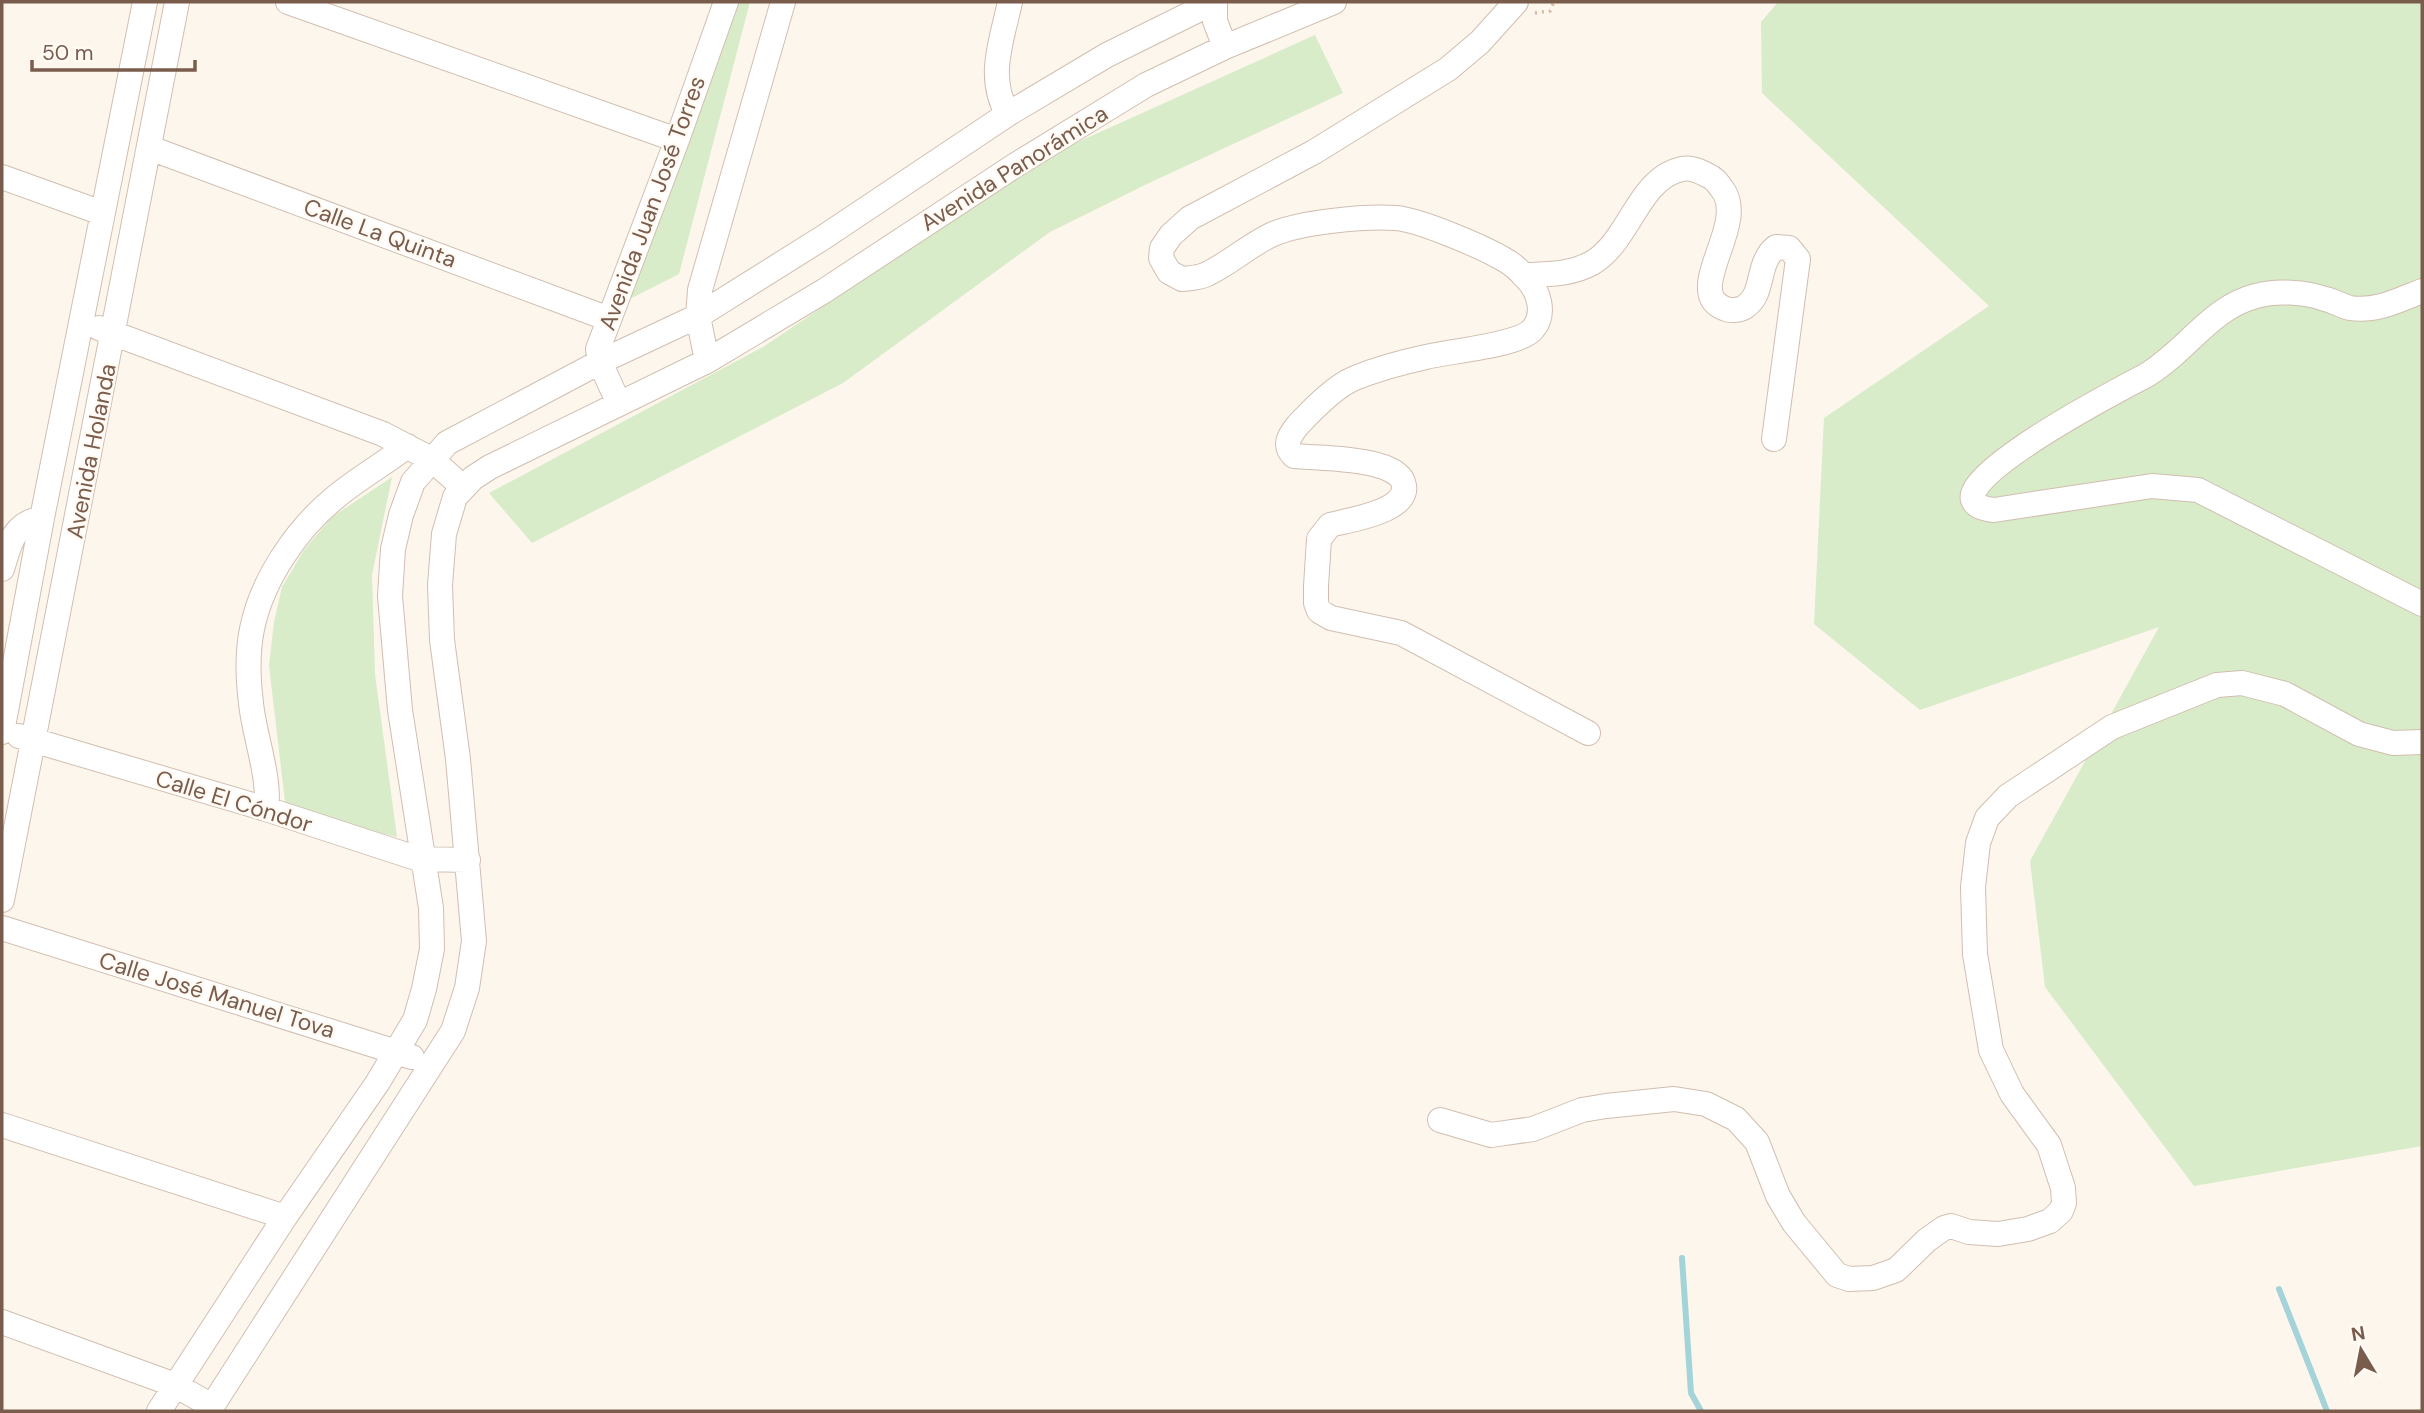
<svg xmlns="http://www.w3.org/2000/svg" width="2424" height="1413" font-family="'DM Sans',sans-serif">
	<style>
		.green { fill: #d8ecc9 }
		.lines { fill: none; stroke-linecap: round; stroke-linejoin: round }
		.stream { stroke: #a5d3da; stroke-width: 6 }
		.minor-casing { stroke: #d1beb0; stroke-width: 26 }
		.path { stroke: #d9b8a5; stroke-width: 3.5; stroke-dasharray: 2 5; stroke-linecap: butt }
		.minor { stroke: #fff; stroke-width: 24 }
		.labels { text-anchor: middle; stroke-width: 5; stroke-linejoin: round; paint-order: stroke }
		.street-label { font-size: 23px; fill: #7a5c4d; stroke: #fffaf3 }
	</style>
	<rect width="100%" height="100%" fill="#fdf6ec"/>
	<path class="green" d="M728,2H750L679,274L618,305Z
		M1778,2H2422V1146L2194,1186L2045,987L2030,861L2159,627L1920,710L1814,624L1824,418L1989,306L1762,93L1761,22Z
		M1315,35L1343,93L1147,184L1050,232L843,383L532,543L489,493L763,347L1049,155Z
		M392,477L372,575L375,674L397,837L286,810L269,666L274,622L282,587L304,550L332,517Z"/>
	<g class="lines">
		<path class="stream" d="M1682,1258L1691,1393L1701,1411
			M2279,1289L2327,1411"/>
		<g class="minor-casing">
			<path id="minor" d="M288,2L677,140
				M1215,2V21L1225,47
				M1516,2L1480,42L1448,69L1314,152L1190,218L1171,235L1162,248L1161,258L1169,272L1182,279C1190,278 1200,278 1207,274C1230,263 1248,246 1271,235C1299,222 1365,216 1396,218C1420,220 1483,247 1505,260C1512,264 1520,271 1525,277C1539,290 1546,314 1533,329C1519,346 1449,351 1426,357C1403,362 1377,369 1355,378C1335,386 1312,410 1298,425C1289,436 1283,445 1294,456C1319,458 1354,458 1377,465C1386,467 1400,473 1403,482C1414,511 1348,520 1330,525L1319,539L1316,586V603L1319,611L1331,618L1401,633L1588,733
				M1008,114C986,78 1002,40 1010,2
				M150,148L609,319
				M2,177L102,213
				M1527,278L1530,275C1552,274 1572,274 1592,263C1630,241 1638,178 1682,169C1691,167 1699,171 1707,175C1714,178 1717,182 1722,189C1750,224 1680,293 1726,309C1731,311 1742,310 1746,306C1765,293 1756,263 1776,247L1789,248L1798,259L1774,439
				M2422,291C2399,300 2376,312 2350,308C2342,306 2334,301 2325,299C2305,292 2277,290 2256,296C2211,307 2185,353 2145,376C2132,383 1903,500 1994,510L2152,486L2198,490L2422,604
				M99,328L383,434L431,459L463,487
				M707,361L698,316L700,290L783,2
				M619,404L600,362L598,349L677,140L726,2
				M2,569C10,544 12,524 42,518
				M2,732L42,518L145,2
				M19,736L266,809L419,859L468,860
				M266,809C271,779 254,735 251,703C248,679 247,653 252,629C262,579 298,527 337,496C359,478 384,464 407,446
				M2,900L177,2
				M2,928L412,1057
				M1440,1120L1491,1135L1533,1129L1582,1110L1606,1106L1674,1099L1706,1104L1736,1119L1757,1142L1778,1196L1794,1223L1837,1275L1849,1279L1873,1278L1896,1270L1927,1240L1944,1228L1951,1226L1969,1232L1998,1234L2028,1229L2050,1221L2061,1211L2064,1203L2063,1188L2049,1145L2012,1094L1991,1050L1975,954L1973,887L1978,843L1987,818L2008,796L2112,727L2217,685L2242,683L2285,694L2359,734L2393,743L2422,742
				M2,1125L285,1217
				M2,1322L175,1385L212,1406
				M159,1411L285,1217L378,1082L415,1020L424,989L432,949L431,908L400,710L390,596L393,549L401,515L413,482L447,443L600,362L698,316L824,237L1008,114L1107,55L1214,2
				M209,1411L453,1031L467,988L474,941L458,759L442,640L440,585L444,534L455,497L473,478L490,467L707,361L824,291L1014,166L1146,85L1225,47L1334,2"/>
		</g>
		<path class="path" d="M1535,13L1550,11L1554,2"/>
		<use href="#minor" class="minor"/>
	</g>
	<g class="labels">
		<g class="street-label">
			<text transform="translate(1014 168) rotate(-32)" y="8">Avenida Panorámica</text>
			<text transform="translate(652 203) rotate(-70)" y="8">Avenida Juan José Torres</text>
			<text transform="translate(380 233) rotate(20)" y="8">Calle La Quinta</text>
			<text transform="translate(91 451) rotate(-79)" y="8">Avenida Holanda</text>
			<text transform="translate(234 801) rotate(17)" y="8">Calle El Cóndor</text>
			<text transform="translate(217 995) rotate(17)" y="8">Calle José Manuel Tova</text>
		</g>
	</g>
	<rect width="2424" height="1413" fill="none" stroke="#7a5c4d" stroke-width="7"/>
	<g transform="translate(2361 1350) rotate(350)" stroke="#fffaf3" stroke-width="5" paint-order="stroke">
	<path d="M0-5L12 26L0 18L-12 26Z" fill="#7a5c4d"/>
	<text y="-10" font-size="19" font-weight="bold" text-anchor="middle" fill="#7a5c4d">N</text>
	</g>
	<path d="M32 60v10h163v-10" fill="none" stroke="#7a5c4d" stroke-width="3.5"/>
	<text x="42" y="60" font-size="21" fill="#7a5c4d" stroke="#fffaf3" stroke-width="5" paint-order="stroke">50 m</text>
</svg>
